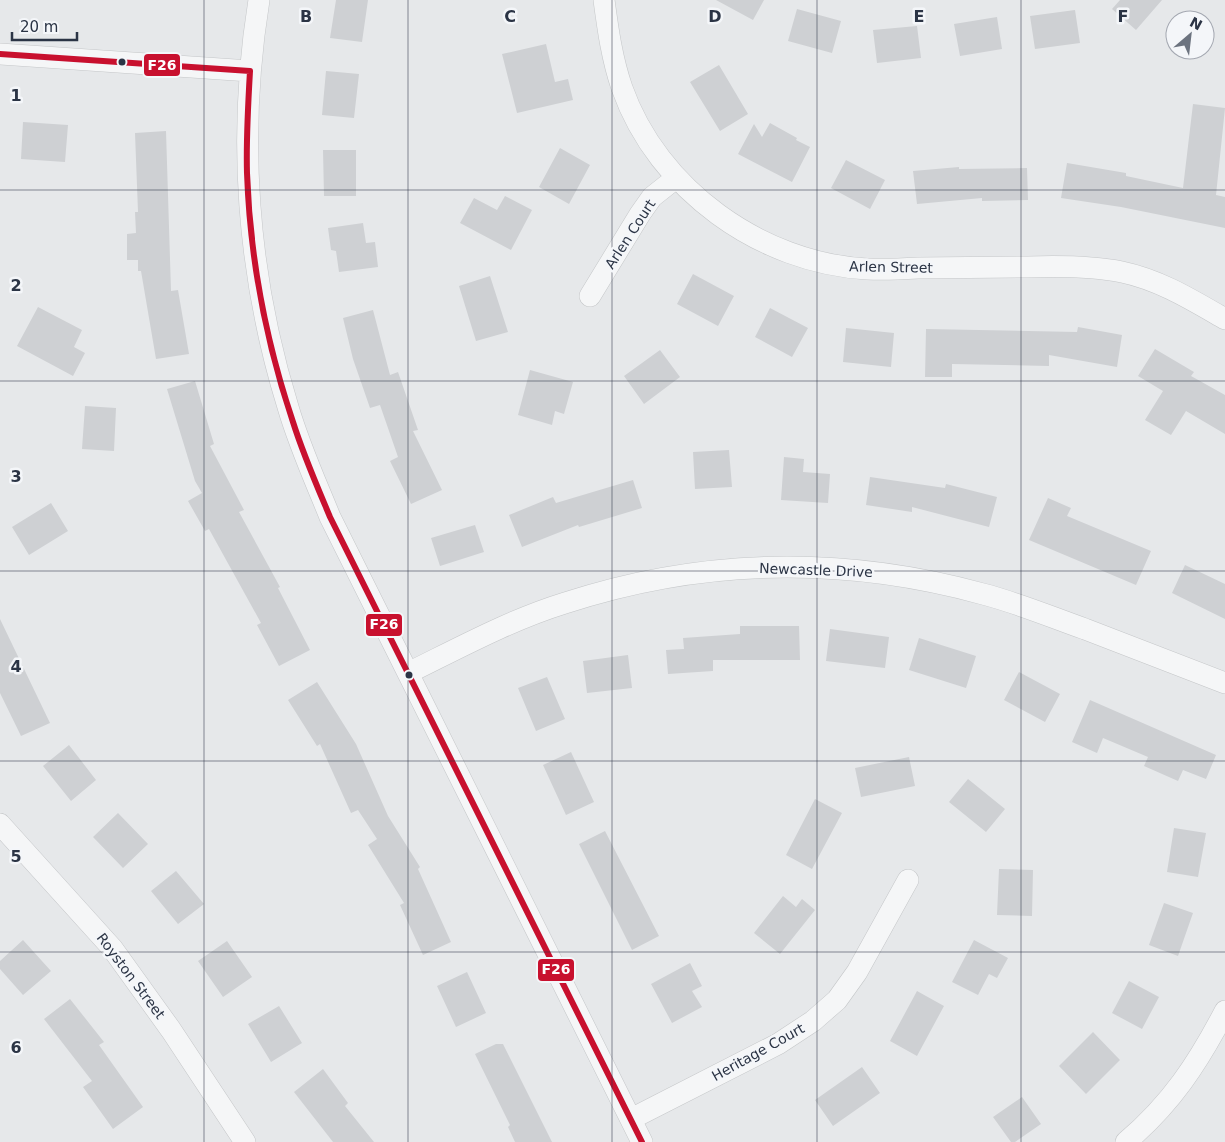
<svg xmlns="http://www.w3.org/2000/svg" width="1225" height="1142" font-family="'DejaVu Sans',sans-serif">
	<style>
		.building { fill: #ced0d3 }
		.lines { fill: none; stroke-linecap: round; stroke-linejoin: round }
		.minor-casing { stroke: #c4c6c8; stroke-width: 22 }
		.minor { stroke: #f5f6f7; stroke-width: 21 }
		.bus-1-casing { stroke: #f4f6f9; stroke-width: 10 }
		.bus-1 { stroke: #c8102e; stroke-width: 6 }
		.grid { fill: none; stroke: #2b3445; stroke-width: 1; stroke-opacity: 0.55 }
		.bus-dot { fill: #2b3445; stroke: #f4f6f9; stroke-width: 2 }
		.labels { text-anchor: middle; stroke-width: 5; stroke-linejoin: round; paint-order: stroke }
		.street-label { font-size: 14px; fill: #2b3445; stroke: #f4f6f9 }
		.grid-label { font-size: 16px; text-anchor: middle; font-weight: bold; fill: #2b3445; stroke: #f4f6f9; stroke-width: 5; stroke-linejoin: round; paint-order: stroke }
		.line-badge { stroke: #f4f6f9; stroke-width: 2 }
		.badge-label { font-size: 14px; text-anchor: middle; font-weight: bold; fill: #fff }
	</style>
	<rect width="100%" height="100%" fill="#e6e8ea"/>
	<path class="building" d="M336,0H368L362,42L330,38Z
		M716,0H764L753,20Z
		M1120,0H1162L1136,30L1112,9Z
		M797,9L841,21L832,53L788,41Z
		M1075,10L1080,43L1035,49L1030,16Z
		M997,17L1002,49L960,56L954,24Z
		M917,26L921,58L877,63L873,30Z
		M546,44L555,82L568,79L573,100L517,113L502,54Z
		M719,65L748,114L720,131L690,82Z
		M326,71L359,74L354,118L322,115Z
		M1193,104L1225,108L1216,195L1225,197V228L1121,207L1061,198L1067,163L1126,173V176L1183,188Z
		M23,122L68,125L65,162L21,159Z
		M770,123L797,138L796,140L810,147L792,182L738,154L754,124L762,137Z
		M166,131L171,291L178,290L189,354L156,359L141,271H138V260H127V234L136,233L135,212H138L135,133Z
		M560,148L590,165L569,204L539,187Z
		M323,150H356V196H324Z
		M846,160L885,180L870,209L831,188Z
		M959,167V169L1027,168L1028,200L982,201V198L917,204L913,171Z
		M505,196L532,210L511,250L460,223L474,198L497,210Z
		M363,223L366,243L375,242L378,267L339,272L336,251L331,250L328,228Z
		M693,274L734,296L718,326L677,304Z
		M490,276L508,332L476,341L459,286Z
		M38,307L82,330L74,347L85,353L73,376L17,346Z
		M770,308L808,328L792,357L755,337Z
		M373,310L390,375L398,372L418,430L413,431L442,490L411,504L390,461L398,457L380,405L370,408L353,359L343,318Z
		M1078,327L1122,335L1117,367L1049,355V366L952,364V377H925L926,329L1077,332Z
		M846,328L894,333L891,367L843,362Z
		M1155,349L1194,372L1191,376L1225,395V434L1186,411L1171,435L1145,420L1163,391L1138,376Z
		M660,350L680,377L644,404L624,376Z
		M530,370L573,382L564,414L555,411L552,425L518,415Z
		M195,381L214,444L210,446L244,510L239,512L280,587L278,588L310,650L279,666L257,625L261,623L209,529L205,531L188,501L202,493L195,481L167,389Z
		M85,406L116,408L114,451L82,449Z
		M729,450L732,487L695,489L693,452Z
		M784,457L804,459L803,472L830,474L828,503L781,500Z
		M870,477L945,488L946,484L997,497L989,527L912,507V512L866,505Z
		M633,480L642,508L579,527L578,525L522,547L509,515L553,497L556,503Z
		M1048,498L1071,508L1067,516L1151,551L1136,585L1029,540Z
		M51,503L68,531L29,555L12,527Z
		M475,525L484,552L440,566L431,538Z
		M1185,565L1225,584V619L1172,593Z
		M0,619L50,723L21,736L0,693Z
		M740,626H799L800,660H713V671L668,674L666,650L684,649L683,638L740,634Z
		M830,629L889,637L885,668L826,661Z
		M919,638L976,656L966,688L909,670Z
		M628,655L632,688L587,693L583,661Z
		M1019,672L1060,694L1045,722L1004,700Z
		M547,677L565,719L536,731L518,688Z
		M317,682L356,744L388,816L420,867L418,869L451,942L423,955L400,905L404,903L368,845L377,839L358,810L351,813L320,744L317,746L288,700Z
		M1090,700L1216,755L1206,779L1183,770L1178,781L1144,766L1148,757L1103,738L1097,753L1072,742Z
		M69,745L96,780L71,801L43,766Z
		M571,752L594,802L566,815L543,765Z
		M909,757L915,786L861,797L855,768Z
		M968,779L1005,809L986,832L949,802Z
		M815,799L842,813L812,869L786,855Z
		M118,813L148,844L123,868L93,837Z
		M1174,828L1206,833L1198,877L1167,872Z
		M605,831L659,936L632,950L579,844Z
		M999,869L1033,870L1032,916L997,915Z
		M176,871L204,904L178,924L151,891Z
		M783,896L796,907L802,899L815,910L780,954L754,933Z
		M1164,903L1193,913L1178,956L1149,945Z
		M23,940L51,971L23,995L0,969V961Z
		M974,940L1008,958L997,978L989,974L978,995L952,982Z
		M227,941L252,977L223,997L198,961Z
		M690,963L702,986L692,991L702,1007L672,1023L651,984Z
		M467,972L486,1013L456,1027L437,986Z
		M1129,981L1159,997L1142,1029L1112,1013Z
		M917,991L944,1006L917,1056L890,1041Z
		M70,999L104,1042L99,1045L143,1107L113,1129L83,1087L92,1081L44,1019Z
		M279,1006L302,1043L271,1062L248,1024Z
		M1093,1032L1120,1060L1086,1094L1059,1066Z
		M496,1044H503L552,1142H515L508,1127L510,1125L475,1054Z
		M862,1067L880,1093L833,1126L815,1100Z
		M323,1069L348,1103L345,1106L374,1142H333L294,1092Z
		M1022,1097L1041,1124L1015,1142H1011L993,1117Z"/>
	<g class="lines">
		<g class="minor-casing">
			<path id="minor" d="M259,0C237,136 247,275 288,407C299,445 315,480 330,517L642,1142
				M604,0C608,30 612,59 622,88C658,190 761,263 867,269C884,270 902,269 918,268C955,268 992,267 1028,267C1059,266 1092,266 1122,272C1160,280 1192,300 1225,319
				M0,54L250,71
				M590,296L640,214L652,197L676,178
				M408,673C459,648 510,620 565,603C703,558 844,556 983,594C1018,603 1051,617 1085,629C1131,647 1178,665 1225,683
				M0,824L112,948L171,1030L245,1142
				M631,1119L778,1044L813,1021L837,1000L857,972L908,880
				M1126,1142C1171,1104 1198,1063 1225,1011"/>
		</g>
		<use href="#minor" class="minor"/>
		<g class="bus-1-casing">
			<path id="bus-1" d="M0,54L250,71
				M250,71C248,105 246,139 247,173C250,258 266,342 293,422C303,454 317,486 330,517L642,1142"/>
		</g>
		<use href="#bus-1" class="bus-1"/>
	</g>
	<path class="grid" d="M204,0V1142M408,0V1142M612,0V1142M817,0V1142M1021,0V1142M0,190H1225M0,381H1225M0,571H1225M0,761H1225M0,952H1225"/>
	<g class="bus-dot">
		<circle cx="122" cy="62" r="4.5"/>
		<circle cx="409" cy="675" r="4.5"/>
	</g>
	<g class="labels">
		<g class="street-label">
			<text transform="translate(630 234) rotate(-57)" y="5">Arlen Court</text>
			<text transform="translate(891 267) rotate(1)" y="5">Arlen Street</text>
			<text transform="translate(816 570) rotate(2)" y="5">Newcastle Drive</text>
			<text transform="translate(131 976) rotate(53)" y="5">Royston Street</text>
			<text transform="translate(758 1052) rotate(-29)" y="5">Heritage Court</text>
		</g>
	</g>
	<g class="grid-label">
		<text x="306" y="22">B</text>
		<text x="510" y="22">C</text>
		<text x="715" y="22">D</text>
		<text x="919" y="22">E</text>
		<text x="1123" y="22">F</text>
		<text x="16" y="101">1</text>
		<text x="16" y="291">2</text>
		<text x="16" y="482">3</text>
		<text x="16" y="672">4</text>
		<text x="16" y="862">5</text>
		<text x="16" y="1053">6</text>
	</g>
	<g class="line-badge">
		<rect x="143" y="53" width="38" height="24" rx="5" fill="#c8102e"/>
		<rect x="365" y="613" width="38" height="24" rx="5" fill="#c8102e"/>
		<rect x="537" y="958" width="38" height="24" rx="5" fill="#c8102e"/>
	</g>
	<g class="badge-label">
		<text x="162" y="70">F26</text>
		<text x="384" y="629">F26</text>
		<text x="556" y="974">F26</text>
	</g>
	<g transform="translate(1190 35) rotate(28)"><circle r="24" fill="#f4f6f9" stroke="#a4a8b1"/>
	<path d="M0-4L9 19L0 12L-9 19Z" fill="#6c737f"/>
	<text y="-8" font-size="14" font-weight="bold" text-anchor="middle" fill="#2b3445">N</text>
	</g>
	<path d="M12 32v8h65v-8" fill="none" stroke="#2b3445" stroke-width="2.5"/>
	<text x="20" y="32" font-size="15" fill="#2b3445" stroke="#f4f6f9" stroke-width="4" paint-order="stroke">20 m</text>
</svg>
